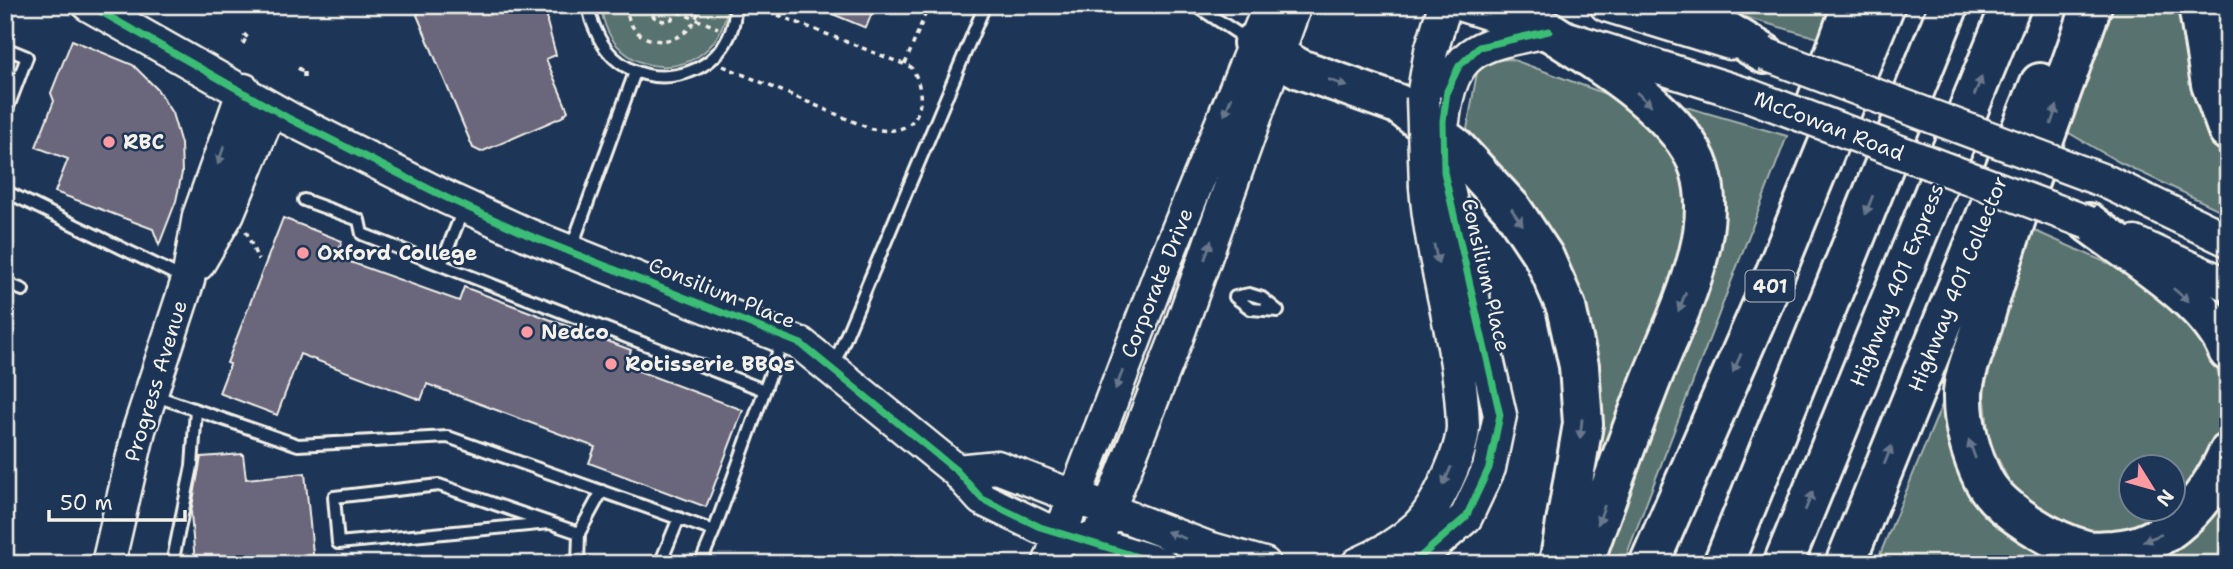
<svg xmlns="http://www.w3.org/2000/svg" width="2233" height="569" font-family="'Shantell Sans',sans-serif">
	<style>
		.green { fill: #59726f; stroke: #a6b2ac; stroke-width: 2; fill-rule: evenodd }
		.building { fill: #6b667b; stroke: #f4f1e8; stroke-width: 2 }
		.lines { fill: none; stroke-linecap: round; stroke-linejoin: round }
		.lane-casing { stroke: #f4f1e8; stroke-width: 16 }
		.secondary-casing { stroke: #f4f1e8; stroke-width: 37 }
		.highway-casing { stroke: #f4f1e8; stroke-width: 44 }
		.path { stroke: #f4f1e8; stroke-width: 3.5; stroke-dasharray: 5 5; stroke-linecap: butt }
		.lane { stroke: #1d3557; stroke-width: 10 }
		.secondary { stroke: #1d3557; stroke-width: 32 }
		.highway { stroke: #1d3557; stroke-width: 38 }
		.secondary-bridge-casing { stroke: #f4f1e8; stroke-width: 37; stroke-linecap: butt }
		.secondary-bridge { stroke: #1d3557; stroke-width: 32 }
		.cycleway-casing { stroke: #1d3557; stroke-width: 11 }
		.cycleway { stroke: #3abd76; stroke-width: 7 }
		.oneway { fill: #68778a }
		.poi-dot { fill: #ff9aa2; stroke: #1d3557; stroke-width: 2.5 }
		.labels { text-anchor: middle; stroke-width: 5; stroke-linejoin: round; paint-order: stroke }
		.shield { fill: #1d3557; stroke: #b4b9bc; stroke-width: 2 }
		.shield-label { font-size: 19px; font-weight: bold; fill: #f4f1e8 }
		.street-label { font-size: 21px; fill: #f4f1e8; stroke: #1d3557 }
		.poi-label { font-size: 21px; font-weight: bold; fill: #f4f1e8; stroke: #1d3557; text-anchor: start }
	</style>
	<rect width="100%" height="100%" fill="#1d3557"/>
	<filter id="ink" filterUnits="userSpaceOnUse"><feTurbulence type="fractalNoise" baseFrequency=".0143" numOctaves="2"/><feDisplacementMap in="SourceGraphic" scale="14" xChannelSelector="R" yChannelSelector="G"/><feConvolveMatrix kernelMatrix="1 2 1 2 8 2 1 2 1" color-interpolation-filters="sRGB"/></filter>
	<g filter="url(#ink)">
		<path class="green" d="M601,5H727V9C715,87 608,85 601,5Z
			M1714,5H1830L1818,38L1727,12Z
			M2112,5H2184L2228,149V214L2119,162L2064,130Z
			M1511,59L1614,97L1649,125L1688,174L1691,226L1595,483L1588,478L1593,395L1466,135L1479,61Z
			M1686,107L1787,136L1623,564H1594L1716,186Z
			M2024,230H2033L2132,274L2207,342L2226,394L2222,446L2167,518L2111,533L2060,526L2014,492L1989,440L1983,380ZM2132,468H2174V510H2132Z
			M1953,378L1957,414L2062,554L2180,540L2228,502V561L2218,564H1876Z"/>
		<path class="building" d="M422,5H548L547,22L556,55L546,59L568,111L562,117L481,152L473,148L417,15Z
			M811,5H875L866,28Z
			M72,40L133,65L157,89L172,113L181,144L182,173L176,201L159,245L153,229L55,192L68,159L36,147L54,101L51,93Z
			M283,218L342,241L336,257L459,301L464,287L631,350L625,366L743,410L706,507L589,463L595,447L427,384L421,400L300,354L277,415L219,393L230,364L227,363Z
			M243,454L246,479L305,473L314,564H195L191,512L201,457Z"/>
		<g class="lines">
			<g class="lane-casing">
				<path id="lane" d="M589,5C589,15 592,22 596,31C626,105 737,83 735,5
					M1195,5L1248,40
					M5,48L27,57L5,115
					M5,191L185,279
					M304,200L359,220L362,234L441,265
					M463,210L441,265L764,390
					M571,249L635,72
					M5,283L23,290
					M1249,294L1262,298L1278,311L1251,309L1235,297Z
					M833,367L985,5
					M153,395L298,445L448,437L714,531L700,564
					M549,523L338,543L334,497L439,485L579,533L602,491
					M714,531L783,339
					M172,564L192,466L196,410
					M578,564L579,533
					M653,564L662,559L679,518"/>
			</g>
			<g class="secondary-casing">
				<path id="secondary" d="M89,5L290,119L447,198L528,235L801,344L957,471L982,499L1040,527L1161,564
					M1462,5L1748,95
					M1606,5L1730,43
					M1423,97L1431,51L1445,5
					M1443,121C1452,47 1479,45 1544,32
					M2107,182L2228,240
					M2135,243L2228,285
					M198,264L228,213L271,108
					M957,471L997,467L1208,548L1264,564
					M1088,562L1177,337L1295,5
					M108,564L139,430L188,280L199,216L244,90
					M1049,564L1161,271L1270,5
					M1358,564C1379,555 1400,543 1417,527C1436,509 1463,452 1463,426C1461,344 1432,267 1426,187
					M1412,564L1466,517L1489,468L1500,415L1444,172"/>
			</g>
			<g class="highway-casing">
				<path id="highway" d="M1683,5L1765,54
					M2092,5C2055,112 2013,218 1982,326C1976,348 1962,376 1963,398C1963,425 1971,455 1983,479C1998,510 2054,542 2086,550C2094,552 2104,550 2112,550C2168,548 2207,500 2228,453
					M2198,5L2211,84L2228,131
					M1549,31C1596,61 1683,114 1700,170C1721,239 1672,324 1648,388C1625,447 1604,505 1583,564
					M1253,43L1300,69L1398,104L1456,148L1512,209L1544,257L1566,307L1579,366L1583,424L1559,564
					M1813,112L1852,5
					M2089,223C2132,256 2208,300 2228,351
					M1649,564L1763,303L1885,5
					M1723,564L1949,5
					M1783,564L2011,5
					M1845,564L2040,83"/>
			</g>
			<path class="path" d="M627,5C625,51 692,54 700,5
				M649,5L654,17L663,21L672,19L679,5
				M678,12L718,28
				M244,34L250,40
				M243,44L246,38
				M905,64L929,5
				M723,66L871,129C878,130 887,131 894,130C926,126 925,87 911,67L752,5
				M298,68L304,72
				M304,72V80
				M246,231L258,260"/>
			<use href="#lane" class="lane"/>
			<use href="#secondary" class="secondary"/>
			<use href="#highway" class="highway"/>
			<g class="secondary-bridge-casing">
				<path id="secondary-bridge" d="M1765,54L2107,182
					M1748,95L2089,223
					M1423,97L1426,187"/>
			</g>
			<use href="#secondary-bridge" class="secondary-bridge"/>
			<g class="cycleway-casing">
				<path id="cycleway" d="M89,5L290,119L447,198L528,235L801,344L957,471L982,499L1040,527L1161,564
					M1412,564L1466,517L1489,468L1500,415L1444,172L1443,121L1447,91L1459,66L1479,47L1549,31"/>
			</g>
			<use href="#cycleway" class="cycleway"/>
		</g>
		<defs><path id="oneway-solid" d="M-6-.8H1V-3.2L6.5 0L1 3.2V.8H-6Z" transform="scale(1.75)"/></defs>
		<g class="oneway">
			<use href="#oneway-solid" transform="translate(1338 83) rotate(20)"/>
			<use href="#oneway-solid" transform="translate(1978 86) rotate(-68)"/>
			<use href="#oneway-solid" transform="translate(1644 99) rotate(42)"/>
			<use href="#oneway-solid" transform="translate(1228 106) rotate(112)"/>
			<use href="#oneway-solid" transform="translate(2054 115) rotate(-71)"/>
			<use href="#oneway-solid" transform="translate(221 155) rotate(109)"/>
			<use href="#oneway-solid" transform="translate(1869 205) rotate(112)"/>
			<use href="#oneway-solid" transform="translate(1517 217) rotate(55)"/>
			<use href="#oneway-solid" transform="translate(1208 250) rotate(-71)"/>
			<use href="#oneway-solid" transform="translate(1436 254) rotate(78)"/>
			<use href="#oneway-solid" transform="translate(2181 295) rotate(40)"/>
			<use href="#oneway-solid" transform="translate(1682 302) rotate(112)"/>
			<use href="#oneway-solid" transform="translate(1737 363) rotate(114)"/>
			<use href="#oneway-solid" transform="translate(1119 380) rotate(111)"/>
			<use href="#oneway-solid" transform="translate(1581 429) rotate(96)"/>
			<use href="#oneway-solid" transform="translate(1972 449) rotate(-110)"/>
			<use href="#oneway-solid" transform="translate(1888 455) rotate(-68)"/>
			<use href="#oneway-solid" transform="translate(1447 476) rotate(114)"/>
			<use href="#oneway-solid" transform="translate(1809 501) rotate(-68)"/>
			<use href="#oneway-solid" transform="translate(1601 515) rotate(110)"/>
			<use href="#oneway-solid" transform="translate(1176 535) rotate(-159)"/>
			<use href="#oneway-solid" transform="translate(2152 538) rotate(159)"/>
		</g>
	</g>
	<g class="poi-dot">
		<circle cx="109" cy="142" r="7"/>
		<circle cx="303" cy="253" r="7"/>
		<circle cx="527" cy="332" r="7"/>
		<circle cx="611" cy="364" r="7"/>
	</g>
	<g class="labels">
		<rect class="shield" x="1745.5" y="270.5" width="49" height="31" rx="5"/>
		<g class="shield-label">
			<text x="1770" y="293">401</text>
		</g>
		<g class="street-label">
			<text transform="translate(1829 126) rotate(21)" y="7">McCowan Road</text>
			<text transform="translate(1486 275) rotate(77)" y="7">Consilium Place</text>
			<text transform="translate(1157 283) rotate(-68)" y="7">Corporate Drive</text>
			<text transform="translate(1958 284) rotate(-68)" y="7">Highway 401 Collector</text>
			<text transform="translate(1897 285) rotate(-68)" y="7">Highway 401 Express</text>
			<text transform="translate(722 293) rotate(22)" y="7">Consilium Place</text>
			<text transform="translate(156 381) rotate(-73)" y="7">Progress Avenue</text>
		</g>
		<g class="poi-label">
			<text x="123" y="149">RBC</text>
			<text x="317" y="260">Oxford College</text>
			<text x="541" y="339">Nedco</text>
			<text x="625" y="371">Rotisserie BBQs</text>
		</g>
	</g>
	<rect width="2233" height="569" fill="none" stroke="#1d3557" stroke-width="28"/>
	<rect x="14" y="14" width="2205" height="541" fill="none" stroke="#f4f1e8" stroke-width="2.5" filter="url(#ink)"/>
	<g transform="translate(2152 488) rotate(127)"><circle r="33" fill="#1d3557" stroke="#738091" stroke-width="2"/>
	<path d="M0-5L12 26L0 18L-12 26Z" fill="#ff9aa2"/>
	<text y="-10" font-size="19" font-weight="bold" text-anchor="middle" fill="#f4f1e8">N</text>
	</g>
	<path d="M49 510v10h136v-10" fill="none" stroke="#f4f1e8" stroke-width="3.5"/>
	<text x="60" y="510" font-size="21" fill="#f4f1e8" stroke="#1d3557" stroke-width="5" paint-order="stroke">50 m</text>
</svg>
